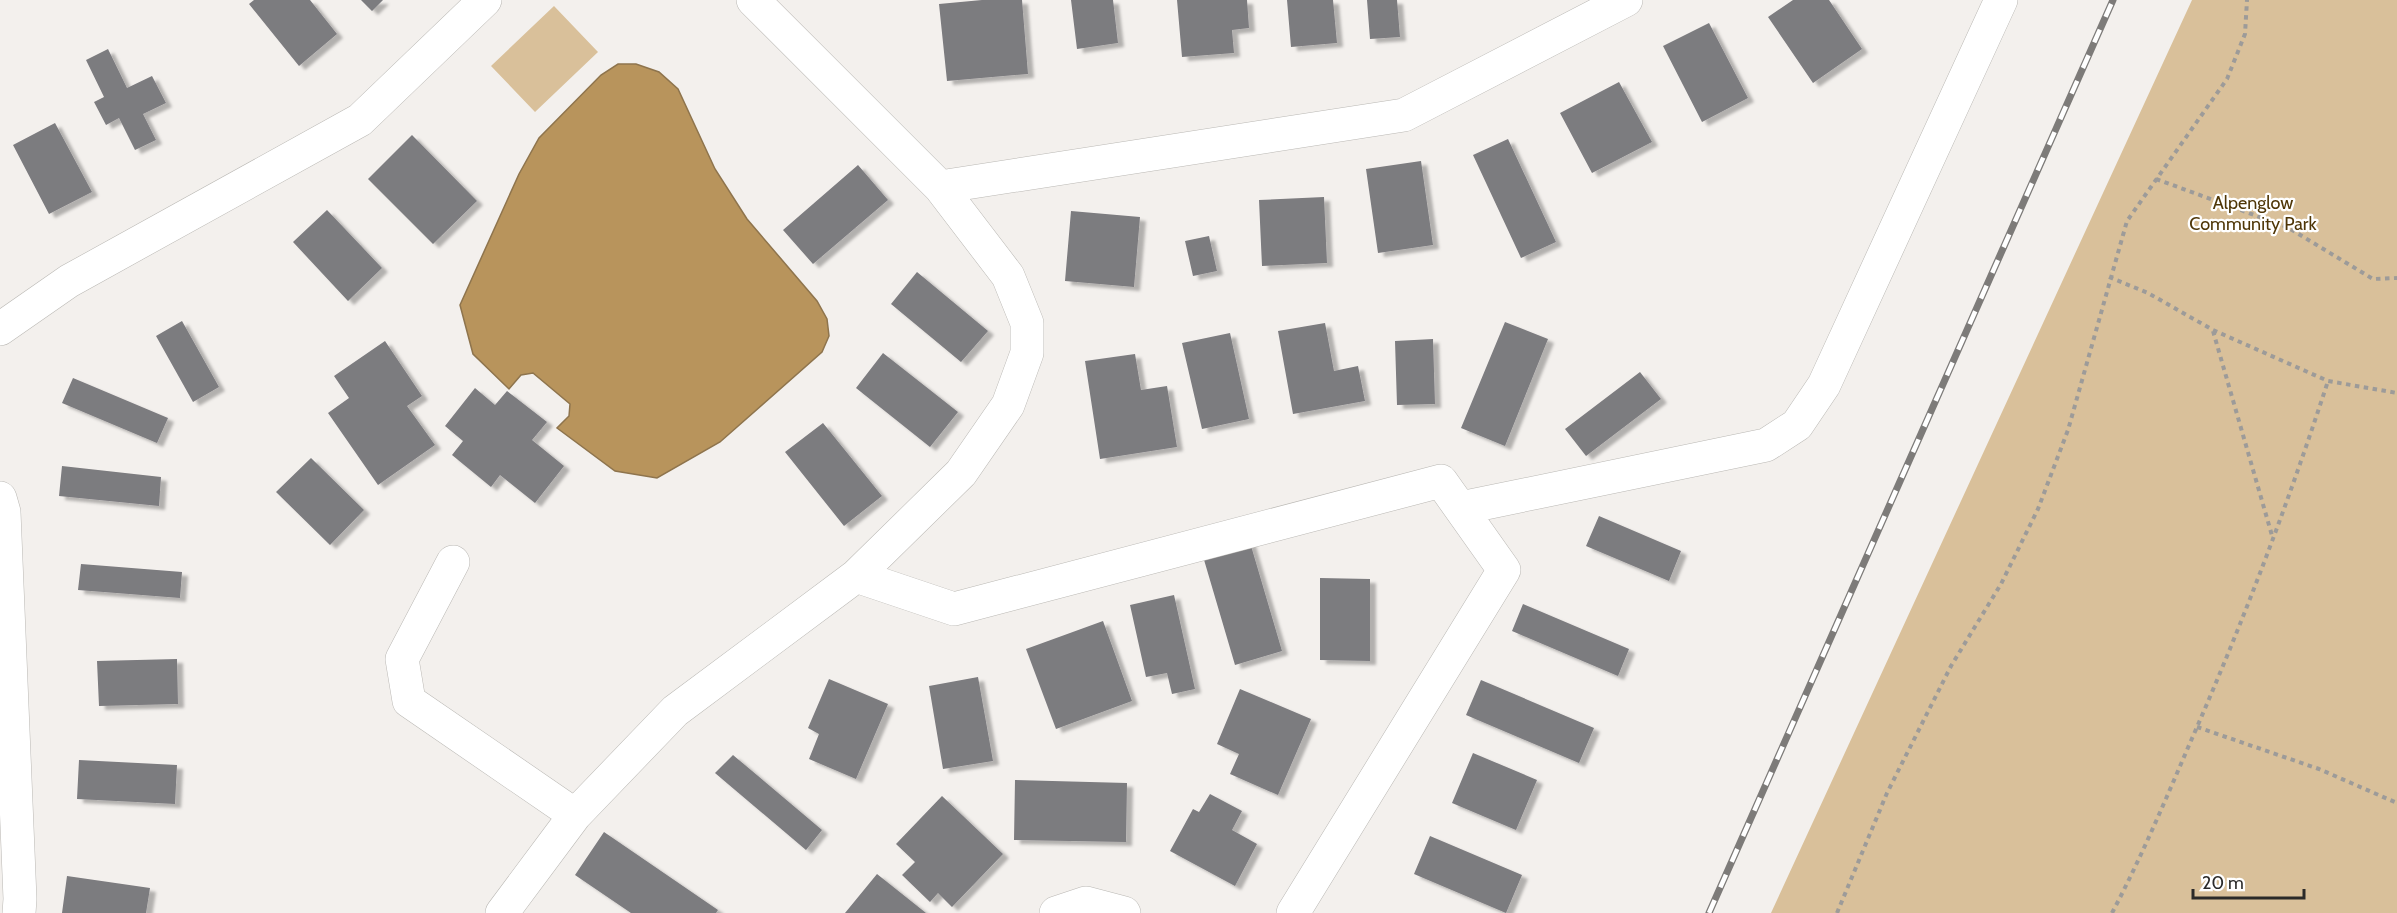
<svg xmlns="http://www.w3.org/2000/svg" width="2397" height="913" font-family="Cabin,sans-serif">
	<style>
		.green { fill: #d9c09a }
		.water { fill: #b8945c; stroke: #8e744d; stroke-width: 1.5 }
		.building { fill: #7c7b7f; filter: url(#shadow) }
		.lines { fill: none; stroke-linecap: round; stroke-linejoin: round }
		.minor-casing { stroke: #bab8b4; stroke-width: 34 }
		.path { stroke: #9d9b99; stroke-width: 4; stroke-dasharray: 4.5 4.5; stroke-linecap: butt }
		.minor { stroke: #fff; stroke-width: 33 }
		.rail-casing { stroke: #7d7b79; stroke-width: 7 }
		.rail { stroke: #fff; stroke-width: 4.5; stroke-dasharray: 14; stroke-linecap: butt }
		.labels { text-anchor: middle; stroke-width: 4.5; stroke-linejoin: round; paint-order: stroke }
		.park-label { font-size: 18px; fill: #4f3607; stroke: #fff }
	</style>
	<defs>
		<filter id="shadow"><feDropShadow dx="6" dy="4" stdDeviation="1.5" flood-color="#0004"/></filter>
	</defs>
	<rect width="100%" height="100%" fill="#f3f0ed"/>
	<path class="green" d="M2192,0H2397V913H1771Z
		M554,6L598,52L535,112L491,66Z"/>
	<path class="water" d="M618,64H636L659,72L678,89L715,169L747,219L817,301L827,319L829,336L822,352L720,442L657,478L615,471L557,428L569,416L570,404L533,373L521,375L509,389L473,354L460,305L519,174L539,138L601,75Z"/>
	<path class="building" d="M254,0H310L337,34L299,66L249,4Z
		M361,0H383L372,11Z
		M982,0H1022L1028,74L947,81L939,4Z
		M1071,0H1113L1118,43L1077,49Z
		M1177,0H1247L1249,28L1232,30L1234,53L1182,57Z
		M1287,0H1333L1337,43L1291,47Z
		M1367,0H1397L1400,37L1370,39Z
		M1793,0H1829L1862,49L1813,83L1768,17Z
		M1709,23L1748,98L1702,122L1663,46Z
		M108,49L127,88L152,76L166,103L143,114L156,140L135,150L119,118L106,125L94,102L104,97L86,60Z
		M1619,82L1652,142L1592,173L1560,113Z
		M55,123L92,192L49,214L13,145Z
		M412,135L477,201L433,244L368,179Z
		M1508,139L1556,242L1521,258L1473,155Z
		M1421,161L1433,245L1378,253L1366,169Z
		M858,165L888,200L813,264L783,230Z
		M1324,197L1327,263L1262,266L1259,200Z
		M327,210L382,268L348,301L293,242Z
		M1071,211L1140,217L1134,287L1065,281Z
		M1209,236L1217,271L1193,276L1185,241Z
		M917,272L988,331L961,362L891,304Z
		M182,321L219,387L193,402L156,336Z
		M1505,322L1548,339L1505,446L1461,428Z
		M1325,323L1334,371L1358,366L1365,401L1293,414L1278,331Z
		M1230,333L1249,419L1202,429L1182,343Z
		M1433,339L1435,404L1397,405L1395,341Z
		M385,341L422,396L407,406L435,445L378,485L328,413L349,398L334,376Z
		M883,353L958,412L930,447L856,388Z
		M1135,354L1141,390L1167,386L1177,447L1100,459L1085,361Z
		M1640,372L1661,399L1586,456L1565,429Z
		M73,378L168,418L157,443L62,403Z
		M475,388L495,405L507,391L547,422L532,440L564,466L535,503L500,475L491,487L452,455L463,441L445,426Z
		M823,423L882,496L844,526L785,452Z
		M311,458L364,510L330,545L276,492Z
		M62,466L161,477L159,506L59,496Z
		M1599,516L1681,551L1669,581L1586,546Z
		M1249,539L1282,651L1235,665L1202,553Z
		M81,564L182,572L180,598L78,590Z
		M1320,578L1370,579V661L1320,660Z
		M1174,595L1195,689L1172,694L1167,673L1146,677L1130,605Z
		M1523,604L1629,649L1618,676L1512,631Z
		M1103,621L1132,701L1056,729L1026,649Z
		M177,659L178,704L99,706L97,661Z
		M978,677L993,761L943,769L929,686Z
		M829,679L888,704L856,779L809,759L819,734L808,728Z
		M1481,680L1594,728L1579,763L1466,715Z
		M1240,689L1311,719L1278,795L1230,774L1239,754L1217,744Z
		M1473,753L1537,780L1516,830L1452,803Z
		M733,755L822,830L806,850L715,773Z
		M79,760L177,765L175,804L77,799Z
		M1015,780L1127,783L1126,842L1014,840Z
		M1210,794L1242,811L1232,830L1257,844L1235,886L1170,851L1193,809L1199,812Z
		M942,796L1003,854L952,907L938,893L930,902L902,875L915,862L896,844Z
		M604,832L718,910L716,913H631L575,875Z
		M1430,836L1522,875L1506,913L1414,874Z
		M877,874L926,913H845Z
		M67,876L150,888L146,913H62Z"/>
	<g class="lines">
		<g class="minor-casing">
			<path id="minor" d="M940,187L1404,115L1626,0
				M0,329L69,281L360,120L485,0
				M0,498L4,512L20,899L19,913
				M1461,508L1766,445L1797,425L1824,385L2001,0
				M453,562L402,659L409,701L575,815
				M856,576L954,609L1441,481L1504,570L1293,913
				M502,913L575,815L675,711L856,576L961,473L1008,405L1027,353V323L1008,276L940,187L753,0
				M1056,913L1086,903L1124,913"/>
		</g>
		<path class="path" d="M2156,179L2287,227L2373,279L2397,278
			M2109,277L2148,293L2213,330L2328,381L2397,393
			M2213,331L2273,539
			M2197,727L2319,769L2397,803
			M1837,913L1887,793L1951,666L2001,584L2038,509L2068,430L2127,221L2227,79L2245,34L2247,0
			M2112,913C2141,858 2165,801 2190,743C2242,625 2288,504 2328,381"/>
		<use href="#minor" class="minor"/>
		<g class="rail-casing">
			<path id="rail" d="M1709,913L2113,0"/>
		</g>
		<use href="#rail" class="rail"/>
	</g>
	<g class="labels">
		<g class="park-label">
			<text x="2253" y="209">Alpenglow<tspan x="2253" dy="21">Community Park</tspan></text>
		</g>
	</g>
	<path d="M2193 889v9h111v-9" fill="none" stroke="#2b2a29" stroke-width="3"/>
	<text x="2202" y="889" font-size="18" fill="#2b2a29" stroke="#ffffff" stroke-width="4.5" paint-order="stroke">20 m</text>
</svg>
